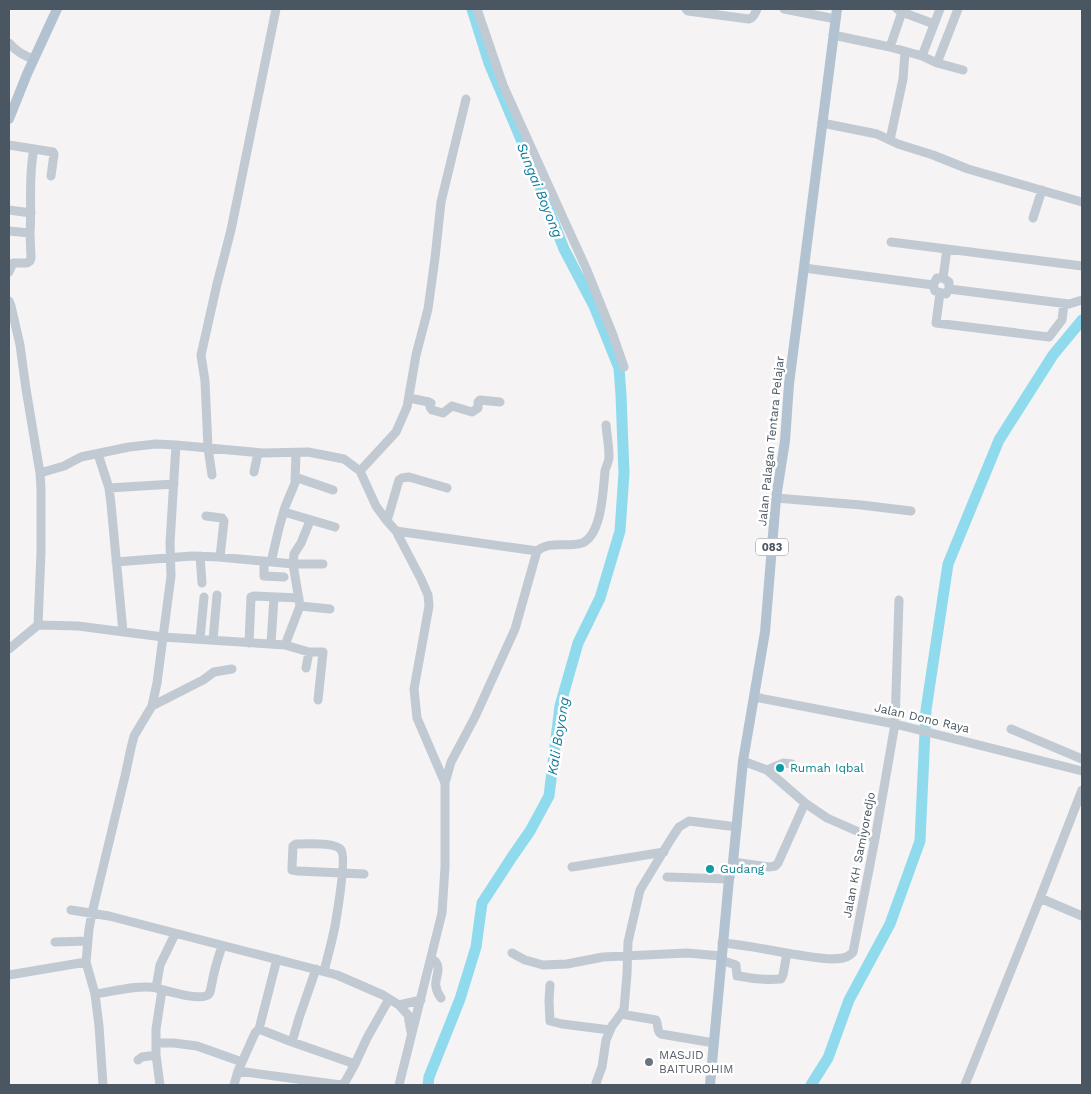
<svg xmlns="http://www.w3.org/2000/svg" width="1091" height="1094" font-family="'Work Sans',sans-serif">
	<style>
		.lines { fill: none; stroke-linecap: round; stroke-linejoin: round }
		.river { stroke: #90daee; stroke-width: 11 }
		.minor { stroke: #c1cad2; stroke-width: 9 }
		.major { stroke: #b3c2d1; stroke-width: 10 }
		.culture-dot { fill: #0f9aa8; stroke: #fff; stroke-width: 2 }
		.worship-dot { fill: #6b7280; stroke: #fff; stroke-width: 2 }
		.labels { text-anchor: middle; stroke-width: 5; stroke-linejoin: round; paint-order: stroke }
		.shield { fill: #fff; stroke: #808990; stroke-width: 1 }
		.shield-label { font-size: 11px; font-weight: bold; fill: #4a5661 }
		.street-label { font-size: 12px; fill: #4a5661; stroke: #fff }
		.culture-label { font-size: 12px; fill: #0d838f; stroke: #fff; text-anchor: start }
		.worship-label { font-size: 12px; fill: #5b616d; stroke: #fff; text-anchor: start }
		.water-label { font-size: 14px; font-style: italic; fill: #0c7c9b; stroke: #fff }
	</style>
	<rect width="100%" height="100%" fill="#f5f3f3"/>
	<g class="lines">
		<path class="river" d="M428,1085L429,1077L460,999L476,947L482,903L512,857L530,831L549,796L560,706L578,643L600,598L620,531L624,473L621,395L619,368L594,306L564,249L526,151L489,63L472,9
			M811,1085L828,1058L849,1000L890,924L920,841L926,710L948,564L999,440L1053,355L1082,320"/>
		<path class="minor" d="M477,9L503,85L565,222L586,268L613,335L624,367
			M686,9L688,11L749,19C754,18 755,13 757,9
			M784,9L836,19
			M897,9L902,12L934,24
			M833,35L890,47L922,56L937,63L963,70
			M9,43C16,51 23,56 34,59
			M890,47L902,12
			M922,56L940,9
			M937,63L958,9
			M822,123L877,134L898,144L933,155L968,169L1082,202
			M890,140L903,79L905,52
			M9,145L53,152L54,154L51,176
			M9,210L31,213
			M1033,218L1042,190
			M9,231L30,233L31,258L30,261L27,263H13L9,272
			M30,233C32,205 28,176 34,149
			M891,242L1082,266
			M804,268L933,285L935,291L946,294L949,289V282L943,278H937L933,285
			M943,278L947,249
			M949,289L1069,304L1082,300
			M940,293L936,323L1049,337L1062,320L1064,304
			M9,301L11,306L20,345L26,389L40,473L64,466L81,457L129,447L156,444L176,445L263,453L308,452L344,459L360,471L376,506L387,521L396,531L421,579L428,595L429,606L414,689L417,718L445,783
			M409,398L429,402L431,403L430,407L432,410L443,413L452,406L472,412L478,408V402L480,400L500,402
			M98,454L109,488L111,504L123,632
			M360,471L396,432L407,407L416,355L428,309L435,258L441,202L466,99
			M254,472L258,453
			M212,475L208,448L205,381L201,355L217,284L231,230L276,9
			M295,477L333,490
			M109,488L174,484
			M776,498L861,505L911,511
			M284,512L335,527
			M206,516L222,518L224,521L220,557
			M387,521L399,480L402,478L409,477L447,488
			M396,531L537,551
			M200,556L202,583
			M264,561V576L284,577
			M116,562L192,556L219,557L293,564H323
			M271,562L279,528L285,507L295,483L296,453
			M300,606L330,609
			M38,625L41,552V489L40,473
			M200,639L204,597
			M213,640L217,595
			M249,643L251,597L254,596L299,598
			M271,644L274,597
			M285,645L300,606L293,564L294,554L301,543L310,521
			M9,649L38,625L78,626L163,637L285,645L309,652H323L318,700
			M306,668L309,652
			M754,697L895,724L1082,771
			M152,706L203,680L214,672L232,669
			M1011,729L1082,759
			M743,761L767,770L805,803L827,818L875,839
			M767,770L783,763L792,764
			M733,862L769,867L775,866L778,863L805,803
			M572,867L664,852
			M667,877L729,879
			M1040,898L1082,916
			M71,910L109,916L337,975L383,995L399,1005L408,1015L411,1032
			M55,942L88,941
			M722,943C746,945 769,950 792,954C808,956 827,961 843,958C847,957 850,956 853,952L875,839L895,724L899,600
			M512,953L525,960L543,965L567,964L603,957L687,953L721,956
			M431,958C433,960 436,961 437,964C442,973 429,982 441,998
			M721,960L736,965L737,976H739C753,979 767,980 781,979L783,975L787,953
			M86,962L95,994L99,1026L103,1085
			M316,969L299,1018L292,1042L355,1064L367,1038L389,999
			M324,971C328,956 332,941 335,926C337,914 347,857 341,850C336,842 305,844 296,844L293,846L292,867V870L298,871L364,874
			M9,975L86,962L89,929L92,913L125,776L131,748L134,736L152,706L157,683L171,576L170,543L176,445
			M550,985L549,1001L550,1021L562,1024L610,1030
			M156,988L160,965L175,934
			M95,994C111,992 140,984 156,988C165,990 201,1002 209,994C211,991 211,986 212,983C214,970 218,958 222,946
			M399,1005L421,1000
			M621,1014L656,1020C659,1025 656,1031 661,1034L714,1043
			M259,1029L292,1042
			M156,1043H174L197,1046L242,1062
			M138,1060L142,1057L156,1055
			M238,1071L341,1085L345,1082L355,1064
			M160,1085L156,1055V1029L162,990
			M234,1085L238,1071L255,1033L259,1029L277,959
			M399,1085L442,913L445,867V783L451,762L475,717L515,629L537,551C550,540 566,548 582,543C602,535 603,490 605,471C606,466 609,462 609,457C609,446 607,436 606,425
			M597,1085L596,1083L602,1067L606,1040L612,1026L621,1014L624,1009L627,974L628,942L640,890L671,839L679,827L689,821L737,827
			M965,1085L1040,898L1082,790"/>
		<path class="major" d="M9,119L27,74L57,9
			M710,1085L729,879L733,862L743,761L765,632L776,498L785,441L789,384L837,9"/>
	</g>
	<g class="culture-dot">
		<circle cx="780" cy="768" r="5"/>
		<circle cx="710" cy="869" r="5"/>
	</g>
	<circle class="worship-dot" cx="649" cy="1062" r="5"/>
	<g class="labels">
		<rect class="shield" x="756" y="538.5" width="32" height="17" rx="4"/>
		<g class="shield-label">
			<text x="772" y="551">083</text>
		</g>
		<g class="street-label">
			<text transform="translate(771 441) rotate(-84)" y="4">Jalan Palagan Tentara Pelajar</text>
			<text transform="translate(922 718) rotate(13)" y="4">Jalan Dono Raya</text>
			<text transform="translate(859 855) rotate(-79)" y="4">Jalan KH Samiyoredjo</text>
		</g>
		<g class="culture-label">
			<text x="790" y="772">Rumah Iqbal</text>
			<text x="720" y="873">Gudang</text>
		</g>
		<g class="worship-label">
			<text x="659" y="1059">MASJID<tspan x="659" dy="14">BAITUROHIM</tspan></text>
		</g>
		<g class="water-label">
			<text transform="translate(540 190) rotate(68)" y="5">Sungai Boyong</text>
			<text transform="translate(558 736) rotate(-81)" y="5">Kali Boyong</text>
		</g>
	</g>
	<rect width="1091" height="1094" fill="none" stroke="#4a5661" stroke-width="20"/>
</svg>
